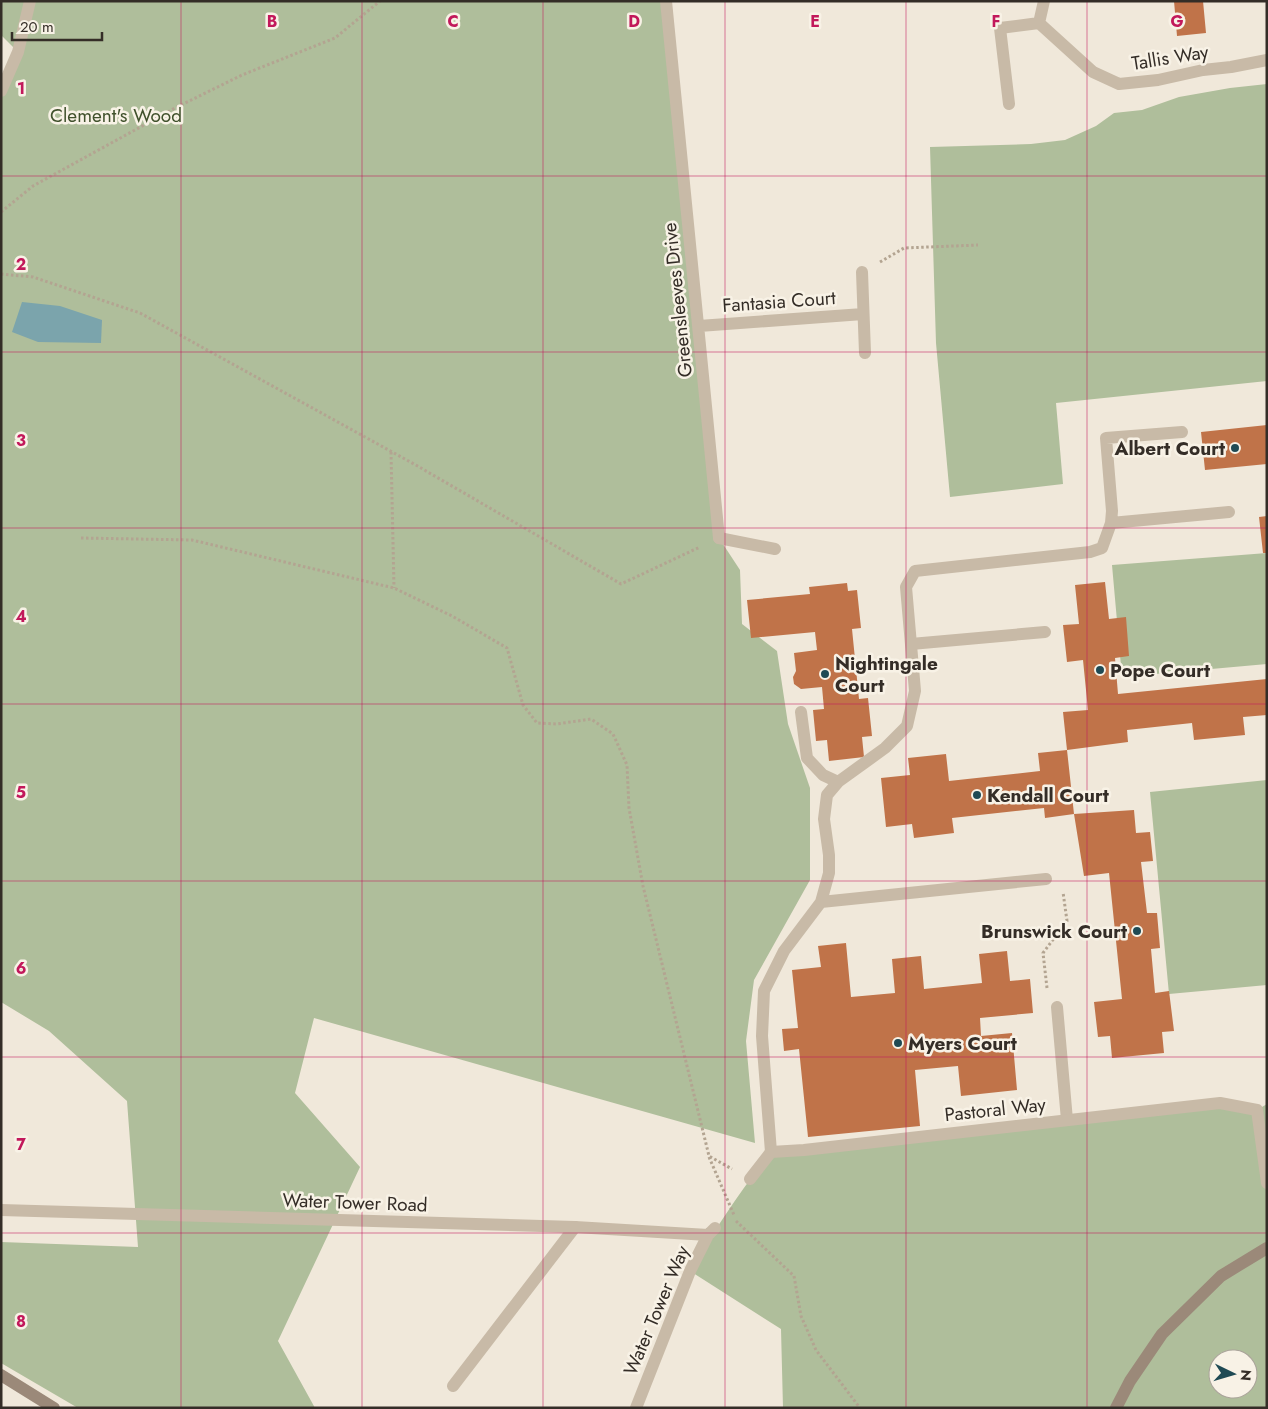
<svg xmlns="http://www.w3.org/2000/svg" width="1268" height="1409" font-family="Jost,sans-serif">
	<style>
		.green { fill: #afbe9b; fill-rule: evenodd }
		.water { fill: #7ba4ac }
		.building { fill: #c07349 }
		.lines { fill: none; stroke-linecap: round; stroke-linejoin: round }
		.path { stroke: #b3a491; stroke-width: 3; stroke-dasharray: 2.5 2.5; stroke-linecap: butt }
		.lane { stroke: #c8baa7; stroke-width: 12 }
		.street { stroke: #c8baa7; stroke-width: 12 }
		.secondary { stroke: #9b8979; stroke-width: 12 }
		.grid { fill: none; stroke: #c2185b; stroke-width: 1; stroke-opacity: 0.55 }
		.poi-dot { fill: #1f4a54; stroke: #f8f2e6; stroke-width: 2 }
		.labels { text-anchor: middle; stroke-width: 5; stroke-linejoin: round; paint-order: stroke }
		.street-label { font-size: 19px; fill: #342d27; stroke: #f8f2e6 }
		.park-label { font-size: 19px; fill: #40512c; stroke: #f8f2e6 }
		.poi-label { font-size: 19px; font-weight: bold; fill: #342d27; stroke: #f8f2e6; text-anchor: start }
		.grid-label { font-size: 16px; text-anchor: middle; font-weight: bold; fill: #c2185b; stroke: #f8f2e6; stroke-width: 5; stroke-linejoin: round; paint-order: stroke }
	</style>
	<rect width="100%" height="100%" fill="#f0e8da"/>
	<path class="green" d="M1,1H666L719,538L740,570L742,624L777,651L788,724L810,788V880L754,980L746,1041L755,1143L314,1018L295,1093L360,1167L278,1341L315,1408H78L1,1363V1242L138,1247L127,1101L49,1031L1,1002V91L18,52L1,35Z
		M1267,84V381L1056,403L1063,484L950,497L936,343L930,147L1031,144L1065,140L1096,126L1114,113L1142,110L1179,97L1230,88Z
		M1267,553V664L1122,677L1112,565Z
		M1267,780V985L1169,994L1150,792Z
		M1220,1103L1257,1110L1267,1104V1408H783L781,1329L690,1271C715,1229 741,1190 771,1152ZM1218,1359H1248V1389H1218Z"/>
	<path class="water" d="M22,302L60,306L102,320L101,343L38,342L12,332Z"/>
	<path class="building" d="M1174,1H1203L1206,33L1177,36Z
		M1267,425V464L1205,470L1201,432Z
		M1267,516V553H1263L1259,517Z
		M1105,582L1109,619L1126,617L1129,656L1115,658L1118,694L1267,679V715L1243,717L1245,735L1194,740L1192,723L1127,730L1128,742L1067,750L1063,712L1088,710L1083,660L1067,662L1063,625L1079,624L1075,585Z
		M847,583L848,591L857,590L861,628L852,629L859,699L868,698L872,736L862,737L864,757L829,761L827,740L816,741L813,710L824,709L822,687L801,689L794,684L793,677L796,671L794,653L817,650L815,632L751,638L747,600L810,594L809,587Z
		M1067,750L1074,814L1045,818L1044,808L952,818L954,833L914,838L912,824L886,827L881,778L910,775L908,758L946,754L949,781L1040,771L1038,753Z
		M1134,810L1136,833L1150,832L1153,861L1141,862L1147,913H1157L1160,948L1151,949L1155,993L1169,991L1174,1031L1162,1032L1164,1053L1112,1058L1110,1036L1098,1037L1094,1002L1122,999L1109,873L1084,876L1074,814Z
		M846,943L851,997L895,993L892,959L921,956L924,989L982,983L979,954L1007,951L1010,981L1030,979L1033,1013L980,1018L981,1036L1012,1033L1017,1090L961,1096L958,1066L915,1070L920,1126L808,1137L799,1049L784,1051L782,1029L798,1028L792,970L821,967L818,946Z"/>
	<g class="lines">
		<path class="path" d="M1,212L33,186L175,108L242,75L335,38L380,1
			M880,262L904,248L978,245
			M1,274L33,277L140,313L414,464L621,584L700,547
			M391,452L394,588
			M81,538L192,540L394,588L452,616L507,648L523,705L537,723L557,724L591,719L613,734L627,765L629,808L643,886L709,1156L732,1169
			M1047,988L1043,953L1067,921L1063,892
			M709,1157L734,1215
			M736,1221L794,1276L801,1316L816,1350L860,1408"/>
		<path class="lane" d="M1111,523L1229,512
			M719,538L775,549
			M911,644L1045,632
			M801,712L807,758L823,775L838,782
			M821,902L1046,879
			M1057,1007L1067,1120
			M771,1152L762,1036L764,991L784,951L821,902L829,873V855L824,819L827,795L838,782L885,748L907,726L915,691L906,587L915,571L1090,552L1102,548L1111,523L1112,511L1106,438L1182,432
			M453,1386L575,1227"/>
		<path class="street" d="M666,1L719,538
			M1044,1L1039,23L1093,72L1119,84L1158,80L1203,70L1231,67L1267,60
			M1,91L18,52L30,1
			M1009,104L1000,28L1039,23
			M862,272L865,353
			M699,326L863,314
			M750,1179L771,1152L804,1150L1220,1103L1257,1110L1267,1183
			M1,1210L575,1227L708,1235
			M636,1408L690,1271L708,1235L715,1228"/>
		<path class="secondary" d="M1,1375L54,1408
			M1116,1408L1130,1381L1162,1334L1221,1276L1267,1248"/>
	</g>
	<path class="grid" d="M181,1V1408M362,1V1408M543,1V1408M725,1V1408M906,1V1408M1087,1V1408M1,176H1267M1,352H1267M1,528H1267M1,704H1267M1,881H1267M1,1057H1267M1,1233H1267"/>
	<g class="poi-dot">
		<circle cx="1235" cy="448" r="5"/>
		<circle cx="1100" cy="670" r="5"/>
		<circle cx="825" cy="674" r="5"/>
		<circle cx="977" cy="795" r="5"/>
		<circle cx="1137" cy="931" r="5"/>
		<circle cx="898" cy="1043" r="5"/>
	</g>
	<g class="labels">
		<g class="street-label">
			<text transform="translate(1170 57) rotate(-9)" y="7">Tallis Way</text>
			<text transform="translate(677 300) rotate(-96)" y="7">Greensleeves Drive</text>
			<text transform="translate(779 301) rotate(-4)" y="7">Fantasia Court</text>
			<text transform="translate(995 1109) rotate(-6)" y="7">Pastoral Way</text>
			<text transform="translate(355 1202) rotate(2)" y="7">Water Tower Road</text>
			<text transform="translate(656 1310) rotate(-67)" y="7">Water Tower Way</text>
		</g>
		<g class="park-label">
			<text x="116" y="122">Clement's Wood</text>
		</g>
		<g class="poi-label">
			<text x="1225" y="455" text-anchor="end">Albert Court</text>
			<text x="835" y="670">Nightingale<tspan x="835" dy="22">Court</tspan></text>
			<text x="1110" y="677">Pope Court</text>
			<text x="987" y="802">Kendall Court</text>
			<text x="1127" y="938" text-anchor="end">Brunswick Court</text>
			<text x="908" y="1050">Myers Court</text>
		</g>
	</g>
	<g class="grid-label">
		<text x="272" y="27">B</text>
		<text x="453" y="27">C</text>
		<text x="634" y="27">D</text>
		<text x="815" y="27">E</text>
		<text x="996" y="27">F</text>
		<text x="1177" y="27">G</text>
		<text x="21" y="94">1</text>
		<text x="21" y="270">2</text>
		<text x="21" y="446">3</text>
		<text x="21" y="622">4</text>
		<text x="21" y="798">5</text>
		<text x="21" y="974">6</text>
		<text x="21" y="1150">7</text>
		<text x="21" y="1327">8</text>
	</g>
	<rect width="1268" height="1409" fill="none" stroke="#342d27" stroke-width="5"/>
	<g transform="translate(1233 1374) rotate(95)"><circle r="24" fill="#f8f2e6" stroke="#aaa39a"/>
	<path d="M0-4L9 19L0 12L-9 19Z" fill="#1f4a54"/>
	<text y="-8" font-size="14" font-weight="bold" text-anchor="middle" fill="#342d27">N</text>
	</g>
	<path d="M12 32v8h90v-8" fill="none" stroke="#342d27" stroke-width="2.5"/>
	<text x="20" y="32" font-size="15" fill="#342d27" stroke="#f8f2e6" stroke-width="4" paint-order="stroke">20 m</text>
</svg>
